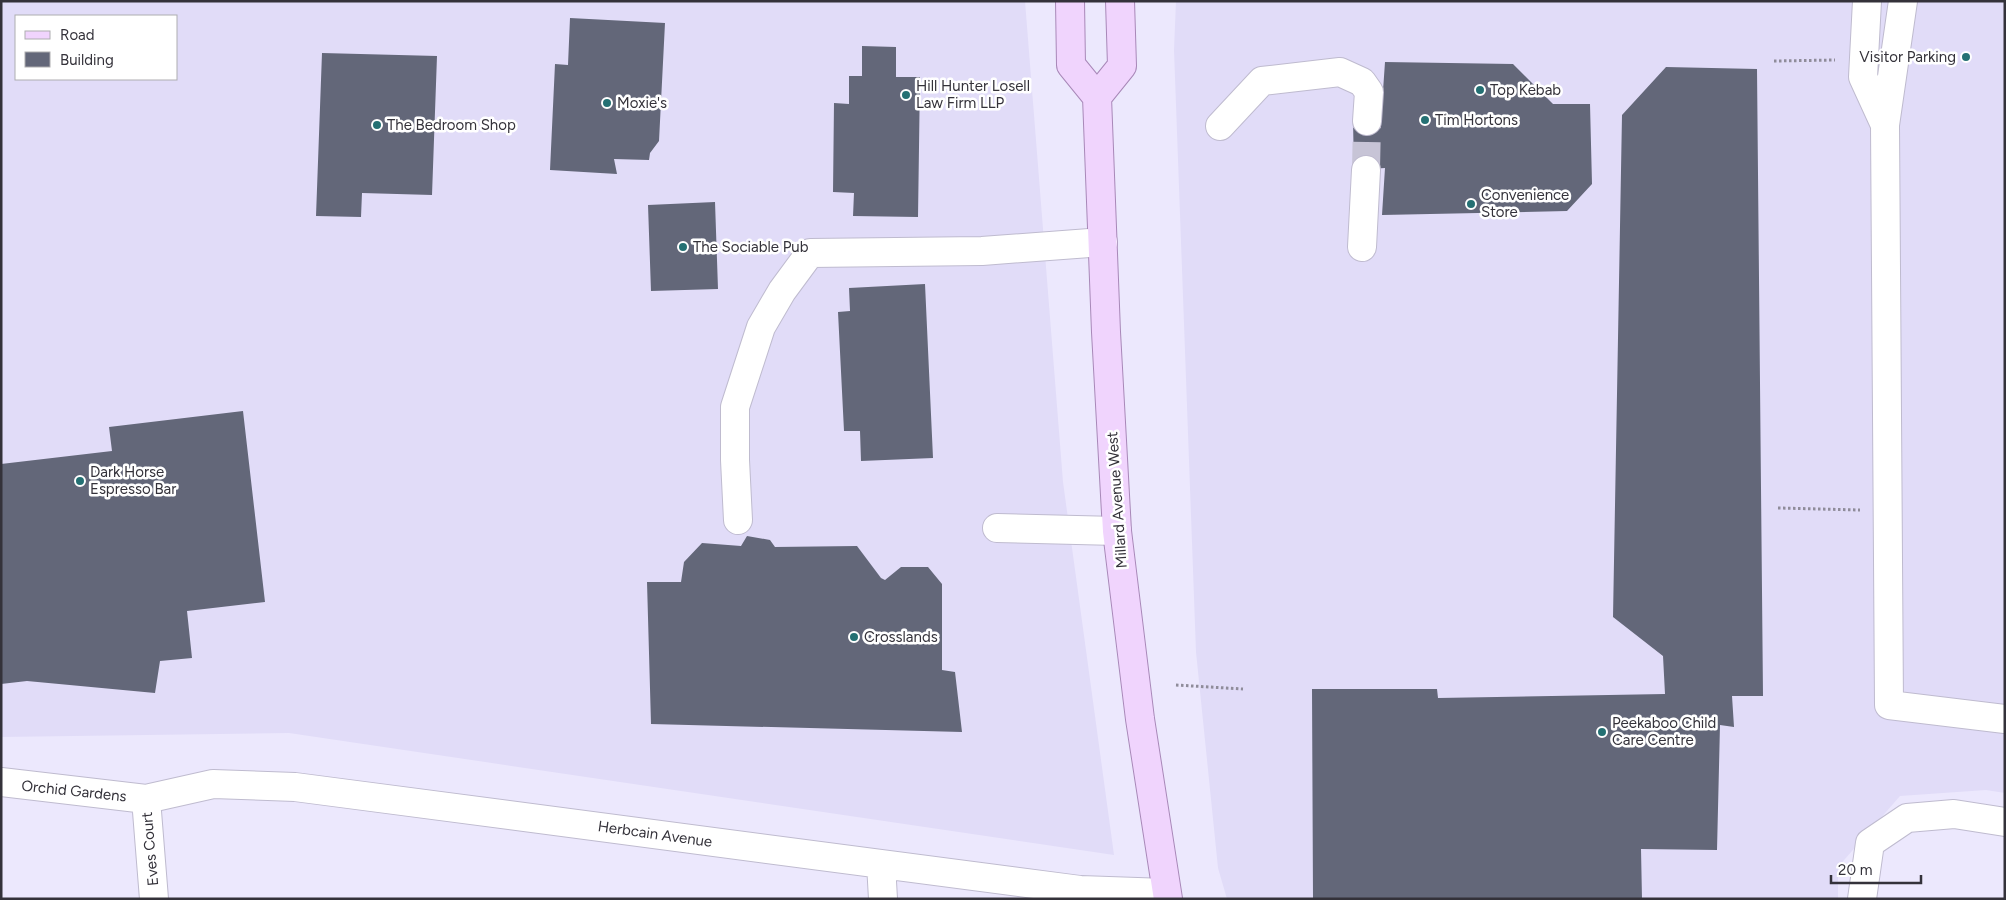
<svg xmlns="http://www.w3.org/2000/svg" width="2006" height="900" font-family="Figtree,sans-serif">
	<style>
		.built { fill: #e1dcf8; fill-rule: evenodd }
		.building { fill: #636779 }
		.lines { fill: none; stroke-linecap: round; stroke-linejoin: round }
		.minor-tunnel { stroke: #c7c4d6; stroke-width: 28; stroke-dasharray: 28 14; stroke-linecap: butt }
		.minor-casing { stroke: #bfbbcf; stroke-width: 30 }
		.major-casing { stroke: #a888b8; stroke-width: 30 }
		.path { stroke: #8f8c9a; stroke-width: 3; stroke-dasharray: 2.5 2.5; stroke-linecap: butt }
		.minor { stroke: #fff; stroke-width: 28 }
		.major { stroke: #f0d4fd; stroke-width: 28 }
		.poi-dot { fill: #247073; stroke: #fff; stroke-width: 2 }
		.labels { text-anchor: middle; stroke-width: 5; stroke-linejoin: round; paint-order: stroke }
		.poi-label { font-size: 15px; fill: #34323a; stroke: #fff; text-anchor: start }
		.street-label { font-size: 15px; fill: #34323a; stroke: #fff }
	</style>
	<rect width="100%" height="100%" fill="#ece8fd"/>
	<path class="built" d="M1,1H1025L1063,482L1114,855L289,733L1,737ZM16,16H176V79H16Z
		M1176,1H2005V793L1986,790L1900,796L1838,867V899H1227L1218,868L1196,652L1174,50Z"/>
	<path class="building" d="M570,18L665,23L659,141L650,153L649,160L614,159L617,174L550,170L555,64L568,65Z
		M862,46L896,47V77H920L918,217L853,216L854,193L833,192L834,103L849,104V76H862Z
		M322,53L437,56L432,195L362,193L361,217L316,216Z
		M1385,62L1513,64L1553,104H1590L1592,184L1567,211L1382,215L1385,168L1354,170L1353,121L1381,120Z
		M1666,67L1757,69L1763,696H1732L1734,727L1720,725L1717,850L1641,849L1642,899H1313L1312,689H1437L1438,698L1665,694L1663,656L1613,617L1622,115Z
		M715,202L718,289L651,291L648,205Z
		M925,284L933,458L861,461L860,431H844L838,312L850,311L849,288Z
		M243,411L265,602L187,611L192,658L160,661L155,693L27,681L1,684V464L112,451L109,427Z
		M747,536L770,540L775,547L857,546L881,578L885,580L901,567H928L942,584V670L955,672L962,732L651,724L647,582H681L684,562L702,543L741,546Z"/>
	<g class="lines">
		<path class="minor-tunnel" d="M1366,170L1367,121"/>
		<g class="minor-casing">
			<path id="minor" d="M1867,1L1863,77L1885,125
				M1903,1L1885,125L1889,705L2005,719
				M1220,126L1262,81L1340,72L1362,82L1369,92L1367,121
				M1362,247L1366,170
				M738,520L735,460V407L761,327L782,291L810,253L982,251L1103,242
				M997,528L1117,531
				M1,782L146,799L213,784L295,787L1080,890L1166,893
				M146,799L154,899
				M881,864L883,899
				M1862,899L1870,843L1907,818L1954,814L2005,822"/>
		</g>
		<g class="major-casing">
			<path id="major" d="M1070,1L1071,65L1097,97L1106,332L1117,531L1140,719L1168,899
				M1097,97L1122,66L1120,1"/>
		</g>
		<path class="path" d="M1774,61L1835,60
			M1778,508L1860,510
			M1176,685L1243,689"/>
		<use href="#minor" class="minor"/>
		<use href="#major" class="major"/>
	</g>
	<g class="poi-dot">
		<circle cx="1966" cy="57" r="5"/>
		<circle cx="1480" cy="90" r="5"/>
		<circle cx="906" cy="95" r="5"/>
		<circle cx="607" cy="103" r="5"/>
		<circle cx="1425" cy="120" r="5"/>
		<circle cx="377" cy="125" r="5"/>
		<circle cx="1471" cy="204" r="5"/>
		<circle cx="683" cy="247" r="5"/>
		<circle cx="80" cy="481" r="5"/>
		<circle cx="854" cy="637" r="5"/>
		<circle cx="1602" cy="732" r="5"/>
	</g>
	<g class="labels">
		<g class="poi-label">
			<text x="1956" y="62" text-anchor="end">Visitor Parking</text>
			<text x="916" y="91">Hill Hunter Losell<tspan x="916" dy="17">Law Firm LLP</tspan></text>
			<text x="1490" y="95">Top Kebab</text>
			<text x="617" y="108">Moxie's</text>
			<text x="1435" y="125">Tim Hortons</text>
			<text x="387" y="130">The Bedroom Shop</text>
			<text x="1481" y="200">Convenience<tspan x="1481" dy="17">Store</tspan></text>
			<text x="693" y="252">The Sociable Pub</text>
			<text x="90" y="477">Dark Horse<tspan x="90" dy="17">Espresso Bar</tspan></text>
			<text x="864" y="642">Crosslands</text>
			<text x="1612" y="728">Peekaboo Child<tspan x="1612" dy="17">Care Centre</tspan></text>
		</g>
		<g class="street-label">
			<text transform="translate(1117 500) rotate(-94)" y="5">Millard Avenue West</text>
			<text transform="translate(74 791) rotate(6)" y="5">Orchid Gardens</text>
			<text transform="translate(655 834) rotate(8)" y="5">Herbcain Avenue</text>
			<text transform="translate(150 849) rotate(-95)" y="5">Eves Court</text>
		</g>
	</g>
	<rect width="2006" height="900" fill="none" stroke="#34323a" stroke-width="5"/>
	<rect x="15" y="15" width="162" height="65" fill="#ffffff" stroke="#aeadb0"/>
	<rect x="25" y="31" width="25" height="8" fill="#f0d4fd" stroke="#aeadb0"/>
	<text x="60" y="40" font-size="15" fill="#34323a">Road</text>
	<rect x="25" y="52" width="25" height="15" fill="#636779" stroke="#aeadb0"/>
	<text x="60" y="65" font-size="15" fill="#34323a">Building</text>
	<path d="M1831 875v8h90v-8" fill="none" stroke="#34323a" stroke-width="2.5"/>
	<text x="1838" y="875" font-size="15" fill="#34323a" stroke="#ffffff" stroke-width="4" paint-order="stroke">20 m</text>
</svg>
